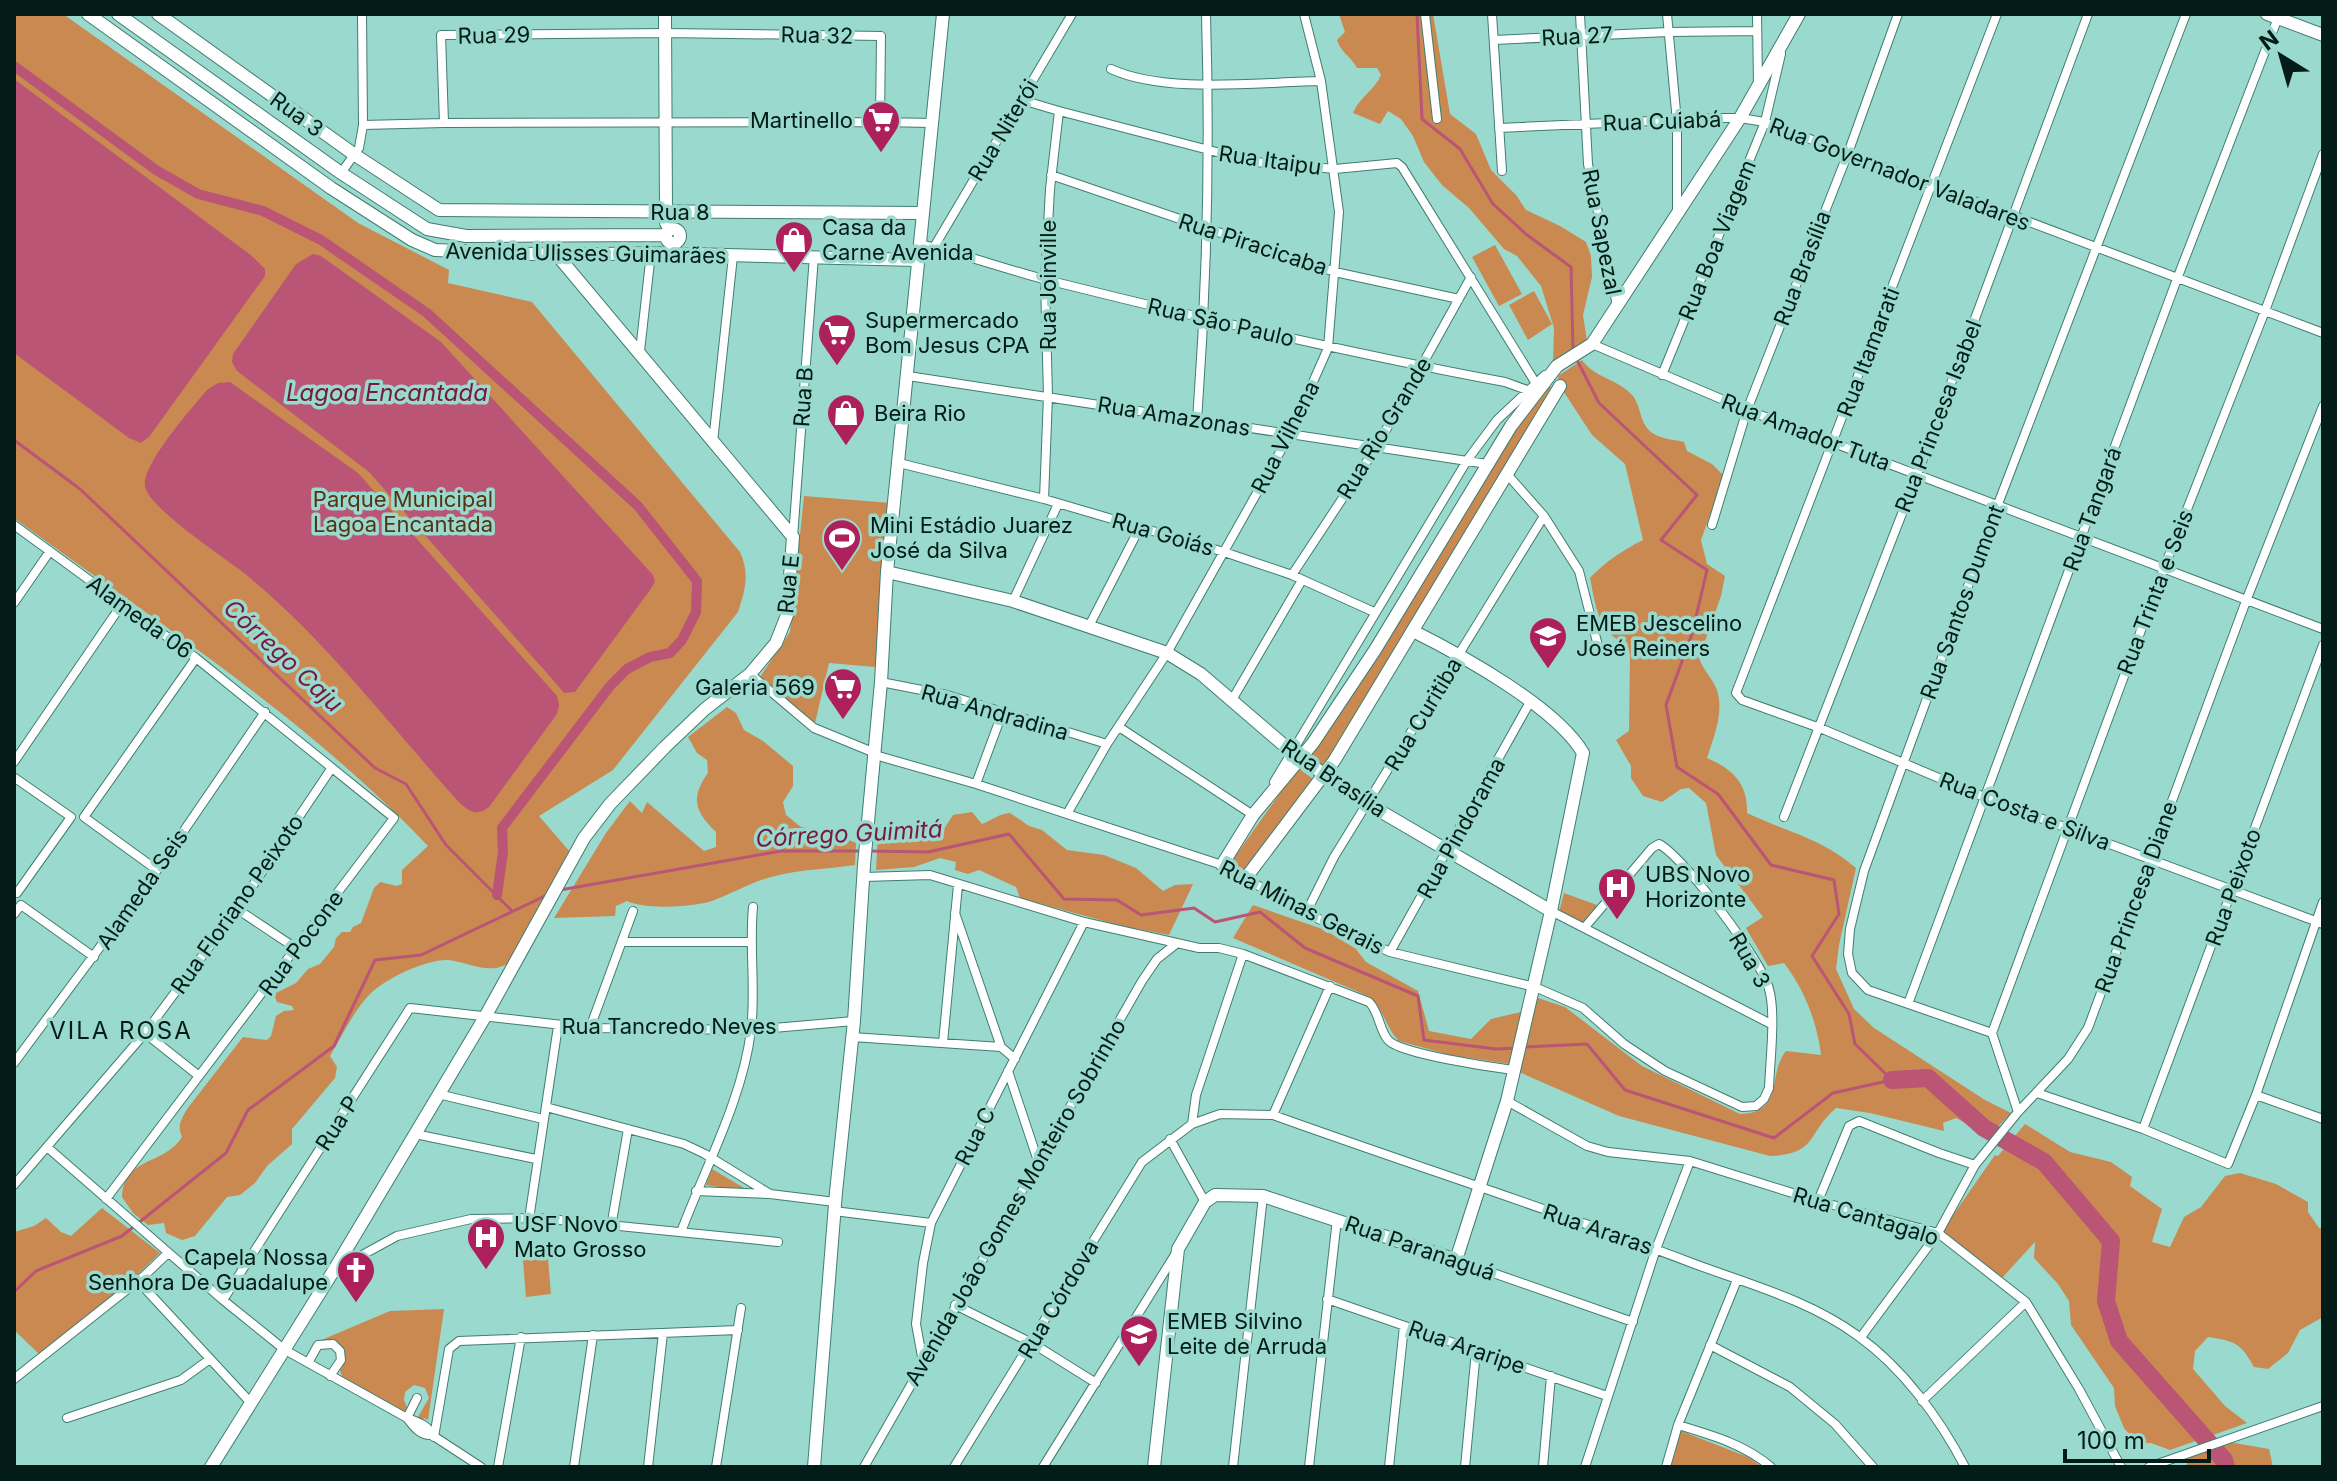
<svg xmlns="http://www.w3.org/2000/svg" width="2337" height="1481" font-family="Inter,sans-serif">
	<style>
		.green { fill: #ca8950 }
		.water { fill: #ba5576 }
		.lines { fill: none; stroke-linecap: round; stroke-linejoin: round }
		.stream { stroke: #ba5576; stroke-width: 3 }
		.canal { stroke: #ba5576; stroke-width: 10 }
		.river { stroke: #ba5576; stroke-width: 18 }
		.street-casing { stroke: #407d72; stroke-width: 10 }
		.secondary-casing { stroke: #407d72; stroke-width: 14 }
		.street { stroke: #fff; stroke-width: 8 }
		.secondary { stroke: #fff; stroke-width: 12 }
		.labels { text-anchor: middle; stroke-width: 7; stroke-linejoin: round; paint-order: stroke }
		.street-label { font-size: 22px; fill: #031c18; stroke: #9ad9cd }
		.poi-label { font-size: 22px; fill: #031c18; stroke: #9ad9cd; text-anchor: start }
		.park-label { font-size: 22px; fill: #553414; stroke: #9ad9cd }
		.water-label { font-size: 24px; font-style: italic; fill: #78193f; stroke: #9ad9cd }
		.neighbourhood-label { font-size: 24px; letter-spacing: 2px; fill: #031c18; stroke: #9ad9cd }
	</style>
	<rect width="100%" height="100%" fill="#9ad9cd"/>
	<path class="green" d="M14,14H63L358,223L449,270L448,283L532,302L740,552C750,574 745,591 738,612L613,770L539,816L570,852L507,964C487,975 469,962 448,960C426,959 385,979 370,994C354,1010 342,1036 330,1056L337,1067L335,1078L292,1129V1144L267,1166L255,1183L240,1195L227,1197L195,1236L182,1240L166,1233L164,1223L148,1225L133,1213L122,1197C124,1156 164,1166 182,1137C177,1126 181,1120 187,1109L243,1037L267,1040L271,1036L276,1016L284,1011L294,1010L292,1006L277,1002L275,997L276,993L296,983L308,969L320,964L334,947L336,938L342,932H350L353,927L361,923L374,888L380,882L397,886L402,884V870L428,846C307,718 155,621 14,518Z
		M1339,14H1433L1450,114L1476,134L1491,170L1516,195L1526,210L1560,226L1586,242L1591,256L1592,277L1583,315L1587,341L1553,362L1554,328L1541,286L1517,256L1504,249L1469,208L1442,185L1424,162L1413,136L1401,119L1388,111L1380,124L1353,113C1359,97 1375,90 1381,75L1377,68H1357C1351,56 1341,53 1337,40L1345,32Z
		M1495,245L1522,294L1499,306L1472,257Z
		M1534,291L1552,324L1528,340L1509,305Z
		M1582,360C1593,377 1620,380 1633,396C1642,408 1639,425 1654,434C1663,439 1675,440 1684,442L1687,451L1712,464L1724,476L1701,540L1707,564L1725,576L1721,596L1699,658C1703,670 1713,679 1717,690C1724,713 1714,736 1707,758C1733,769 1748,784 1747,813C1789,833 1819,837 1856,868L1839,945L1836,969L1854,1009L1874,1028L1985,1100L2011,1113L1996,1129H1977L1956,1118L1943,1123L1944,1131L1870,1113L1836,1108C1806,1134 1818,1154 1770,1156L1619,1116L1519,1072L1535,997L1565,1007L1642,1066L1740,1114C1785,1113 1767,1074 1786,1051L1821,1055C1817,1021 1804,989 1784,963L1768,966L1746,928L1763,917L1716,855L1706,803L1689,788L1681,789L1662,802L1643,796L1631,778V766L1616,740L1629,731L1630,655L1627,642C1599,638 1595,603 1590,578C1605,562 1623,550 1643,540L1625,464L1592,435L1560,386L1558,376Z
		M1544,387H1553L1323,767L1310,757L1487,469Z
		M804,496L891,503L875,667L829,663L815,723L801,714L760,677L790,632Z
		M727,707L736,713L744,730L763,741L793,766V786L783,802L786,815L801,827L828,831L856,843L855,865C829,869 801,869 775,876C753,881 734,893 712,901C693,907 645,910 627,901L616,906L615,916L554,918L606,833L630,801L642,813L647,802L704,851L716,847V832C695,812 690,798 708,773L707,760L697,753L688,737Z
		M1298,768L1313,779L1246,874L1229,865Z
		M972,812L982,824C992,820 999,814 1010,813L1029,826L1042,830L1067,850L1104,855L1136,868L1163,891L1175,885L1193,884L1169,935L1122,926L1020,898L1016,887L979,870L968,874L955,870L956,862L940,858L914,867L876,870L878,833L903,831L940,835L953,815Z
		M1564,893L1597,905L1583,923L1559,912Z
		M1253,905L1325,930L1356,949L1366,962L1418,991L1429,1031L1471,1039L1491,1019L1521,1012L1510,1064L1450,1055L1399,1041C1386,1028 1384,1010 1370,997L1233,938Z
		M2025,1124L2070,1152L2111,1162L2132,1177L2130,1186L2162,1209L2152,1242L2170,1247L2184,1217L2201,1207L2225,1176L2240,1173L2276,1184L2308,1202V1212L2319,1228L2323,1229V1317L2300,1330L2288,1353L2268,1369L2254,1367C2241,1343 2235,1341 2208,1337L2195,1351L2193,1369L2225,1406L2247,1423L2170,1450L2151,1443H2137L2124,1428L2115,1406L2114,1388L2071,1325L2069,1301L2058,1284L2034,1258L2035,1242L2002,1278L1942,1231L1995,1155L1998,1156Z
		M712,1169L751,1192L706,1185Z
		M102,1208L160,1253L134,1278L39,1354L14,1330V1232L34,1226L46,1218L61,1232L71,1236Z
		M547,1247L551,1294L526,1297L522,1249Z
		M444,1309L428,1420L424,1418L421,1422L418,1417L429,1398L425,1388L414,1385L405,1392L404,1400L409,1413L407,1415L343,1379L340,1370L342,1354L321,1342L312,1344L390,1311Z
		M1681,1431L1748,1457L1762,1467H1671Z
		M2223,1441L2269,1449L2273,1467H2186L2190,1453Z"/>
	<path class="water" d="M14,79L252,256L265,269V276L149,437L141,443L129,438L14,353Z
		M313,254L321,256L441,342L653,575L655,582L650,590L575,692L564,693L553,680L369,472L237,371L232,362L233,354L296,264Z
		M230,382L358,473L557,696L559,705L557,714L489,807C475,818 467,810 456,799C388,723 324,638 244,573C224,557 148,508 145,486C142,464 192,408 207,390L218,383Z"/>
	<g class="lines">
		<path class="stream" d="M1417,14L1422,119L1460,149L1493,204L1527,235L1571,267L1573,349
			M1577,360L1599,403L1697,495L1661,540L1707,570L1692,634L1666,705L1677,767L1718,794L1771,865L1834,880L1839,914L1812,956L1849,1014L1855,1044L1892,1080
			M14,440L80,489L375,768L406,784L446,845L511,910
			M868,851L928,852L1009,834L1064,899L1117,900L1141,915L1194,908L1215,922L1260,912L1305,948L1418,996L1424,1040L1496,1049L1517,1048
			M560,890L781,851H861
			M1525,1047L1587,1044L1625,1090L1774,1138L1833,1093L1892,1080
			M14,1292L36,1271L122,1236L226,1153L248,1110L334,1046L375,960L421,955L545,896"/>
		<path class="canal" d="M14,66L156,170L198,194L263,211L321,240L427,313L638,506L697,581L696,612L682,640L670,653L650,657L627,669L610,686L502,828L503,852L497,895"/>
		<path class="river" d="M1892,1080L1928,1078L1984,1128L2044,1162L2111,1241L2106,1301L2119,1341L2224,1460L2226,1467"/>
		<g class="street-casing">
			<path id="street" d="M1425,14L1437,119
				M1492,14L1502,171
				M1580,14L1588,164L1617,306
				M1667,14L1677,122V212
				M1757,14L1758,85
				M1997,14L1736,693L1742,700L1820,728L1984,797L2323,924
				M665,33L881,36L880,122L444,123L441,35Z
				M1494,40L1668,32L1757,31
				M1111,69C1165,94 1259,82 1321,81
				M1022,100L1059,111L1050,189L1045,280L1048,396L1044,499
				M1059,111L1255,162L1335,169L1397,163L1402,167L1535,382
				M880,122L932,123
				M363,125L444,123
				M1499,128L1719,118H1740L1765,122L2323,333
				M341,173L359,148L363,125L362,14
				M1051,175L1335,272L1459,299
				M919,244C966,254 1012,272 1059,283C1207,320 1355,354 1505,382L1527,390
				M934,247L1072,14
				M1592,344L1747,410L2323,629
				M640,351L651,253
				M1662,375L1765,122L1781,54
				M908,376L1487,464
				M1197,421C1207,286 1210,150 1206,14
				M713,442L733,256
				M899,463L1044,499L1224,552L1292,575L1374,612
				M1506,473L1544,516L1579,571L1598,646
				M14,525L196,658L394,818L106,1199
				M1712,525L1747,410L1848,153L1898,14
				M793,537L814,256
				M1292,575L1377,446L1471,277
				M1013,601L1058,504
				M14,603L50,551
				M1089,626L1140,527
				M750,674L814,728L875,753
				M881,682L947,695L1107,744
				M1232,700L1302,580
				M1119,727L1253,815L1254,813
				M875,755L976,784L1222,865L1306,913L1390,952L1535,987L1583,1008L1624,1044L1665,1071L1742,1107L1756,1106L1764,1099L1769,1088C1770,1061 1776,1013 1769,989C1762,961 1685,858 1659,844L1652,848L1585,927
				M14,762L122,604
				M14,780L15,778L71,817L17,893
				M1274,782L1468,459L1497,420L1545,375
				M976,784L1003,711
				M1067,814L1107,744L1167,653L1290,434L1328,348L1339,212L1321,81L1304,14
				M1784,817L1917,475L2088,14
				M157,870L84,817L196,658
				M864,877L930,875L1084,922L1199,948H1219L1243,954L1369,1002C1380,1013 1379,1031 1389,1041C1403,1054 1490,1067 1513,1070
				M237,909L297,949
				M1551,911L1771,1024
				M955,913L1001,1047L1015,1059
				M1306,913L1334,857L1544,516
				M14,914L21,905L94,957
				M623,942H750
				M1390,952L1530,702
				M1908,1004L2177,279L2279,15
				M590,1028L633,911
				M145,1033L199,1076
				M1992,1033L2164,568L2265,311L2323,154
				M852,1037L1001,1047
				M943,1043L958,885
				M14,1063L157,870L265,712
				M1008,1071L1039,1164
				M2037,1093L2143,1129L2228,1164L2256,1095L2323,902
				M438,1094L543,1119
				M2256,1095L2323,1119
				M1507,1101L1587,1146L1608,1152L1690,1161
				M546,1107L684,1144L705,1154L770,1194
				M2018,1112L1992,1033L1868,990L1852,973L1848,954L1850,929L1864,871L1998,504L2186,14
				M1273,1115L1330,986
				M1192,1124L1196,1095L1243,954
				M2143,1129L2323,645
				M415,1134L536,1159
				M1170,1139L1205,1202
				M47,1147L223,1300L285,1350L407,1418C418,1422 428,1425 432,1435C420,1436 414,1427 407,1418
				M14,1185L145,1033L237,909L331,769
				M696,1191L770,1194L835,1202
				M1818,1201L1849,1126L1859,1121L1939,1153L1975,1165
				M834,1211L931,1223
				M529,1219L558,1026
				M611,1227L628,1129
				M681,1232C705,1168 743,1098 751,1030C756,989 749,948 753,907
				M1456,1260L1633,1322
				M335,1270L397,1236L471,1219L539,1218L778,1242
				M138,1281L250,1402
				M1327,1299L1607,1396
				M223,1300L410,1008L590,1028L751,1030L854,1021
				M955,1305L1032,1343L1096,1383
				M1861,1337L1938,1233L1975,1165L2018,1112L2068,1059L2088,1028L2246,601L2323,406
				M1710,1345L1790,1387L1835,1424L1873,1467
				M923,1362L916,1324L923,1263L931,1223L1084,922
				M308,1363L318,1345L333,1344L340,1351L341,1360L330,1376
				M14,1379L144,1276L168,1253
				M1922,1401L2026,1302
				M67,1418L181,1380L210,1359
				M407,1418L417,1398
				M1678,1425C1711,1435 1744,1444 1771,1467
				M432,1435L481,1467
				M434,1437L449,1349L459,1341L738,1330
				M498,1467L521,1337
				M574,1467L593,1335
				M648,1467L663,1333
				M716,1467L741,1308
				M864,1467L1142,981L1157,959L1176,944
				M954,1467L1142,1162L1192,1124L1220,1114L1273,1115C1412,1165 1553,1210 1692,1263C1748,1284 1809,1300 1858,1336C1903,1368 1940,1419 1965,1467
				M1043,1467L1176,1253
				M1233,1467L1263,1196
				M1309,1467L1337,1219
				M1389,1467L1404,1326
				M1465,1467L1476,1351
				M1543,1467L1551,1376
				M1585,1467L1656,1249L1690,1161L1818,1201L1938,1233L2026,1302L2079,1389L2121,1467
				M1666,1467L1678,1425L1737,1280
				M2149,1467L2323,1406"/>
		</g>
		<g class="secondary-casing">
			<path id="secondary" d="M88,14L331,188L412,240L435,250L557,255L651,253L917,260
				M118,14L341,173L427,229L466,236L665,235
				M158,14L355,155L439,210L922,213
				M665,14L666,212V223L670,229
				M2267,14L2323,35
				M666 236a7 7 0 1 1 14 0a7 7 0 1 1-14 0Z
				M887,572L1013,601L1167,653L1201,674L1293,753L1368,804L1551,911
				M1222,865L1253,815L1313,743L1375,650L1511,426L1557,366L1592,344L1740,118L1799,14
				M1245,879L1334,761L1560,386
				M211,1467L334,1270L485,1017L584,838L610,804L665,747L705,709L750,674L776,643L787,615L793,537L557,255
				M814,1467L836,1192L854,1021L864,865L881,682L887,572L943,14
				M1154,1467L1178,1249L1205,1202L1215,1195L1263,1196L1456,1260L1507,1101L1551,911L1583,753C1556,707 1461,655 1413,631"/>
		</g>
		<use href="#street" class="street"/>
		<use href="#secondary" class="secondary"/>
	</g>
	<defs>
		<g id="supermarket-pin" transform="scale(2)"><path d="M0 17L-7.5 6A9.5 9.5 0 1 1 7.5 6Z" fill="#ad205c" stroke="#9ad9cd"/><path d="M-6-5.5h2.5l.6 2H6L4.5 2H-2.5L-4.4-4H-6ZM-1.5 3.2a1.3 1.3 0 1 0 .1 0ZM3 3.2a1.3 1.3 0 1 0 .1 0Z" fill="#fff"/></g>
		<g id="shop-pin" transform="scale(2)"><path d="M0 17L-7.5 6A9.5 9.5 0 1 1 7.5 6Z" fill="#ad205c" stroke="#9ad9cd"/><path d="M-5-2.5h2.3a2.7 3.5 0 0 1 5.4 0H5L5.5 6h-11ZM-1.5-2.5h3a1.5 2.3 0 0 0-3 0Z" fill="#fff"/></g>
		<g id="stadium-pin" transform="scale(2)"><path d="M0 17L-7.5 6A9.5 9.5 0 1 1 7.5 6Z" fill="#ad205c" stroke="#9ad9cd"/><path d="M0-5a6.5 5 0 1 0 0 10a6.5 5 0 1 0 0-10ZM-3.5-1.8h7v3.6h-7Z" fill="#fff"/></g>
		<g id="school-pin" transform="scale(2)"><path d="M0 17L-7.5 6A9.5 9.5 0 1 1 7.5 6Z" fill="#ad205c" stroke="#9ad9cd"/><path d="M0-5L7-2L0 1L-7-2ZM-4 1L0 2.5L4 1V4Q0 6-4 4Z" fill="#fff"/></g>
		<g id="hospital-pin" transform="scale(2)"><path d="M0 17L-7.5 6A9.5 9.5 0 1 1 7.5 6Z" fill="#ad205c" stroke="#9ad9cd"/><path d="M-5-5h3v3.5h4V-5h3V5h-3V1.5h-4V5h-3Z" fill="#fff"/></g>
		<g id="church-pin" transform="scale(2)"><path d="M0 17L-7.5 6A9.5 9.5 0 1 1 7.5 6Z" fill="#ad205c" stroke="#9ad9cd"/><path d="M-1.2-6h2.4v3.5h3.3v2.4h-3.3V6h-2.4V-.1h-3.3v-2.4h3.3Z" fill="#fff"/></g>
	</defs>
	<g fill-rule="evenodd">
		<use href="#supermarket-pin" x="881" y="120"/>
		<use href="#shop-pin" x="794" y="240"/>
		<use href="#supermarket-pin" x="837" y="333"/>
		<use href="#shop-pin" x="846" y="413"/>
		<use href="#stadium-pin" x="842" y="538"/>
		<use href="#school-pin" x="1548" y="636"/>
		<use href="#supermarket-pin" x="843" y="687"/>
		<use href="#hospital-pin" x="1617" y="887"/>
		<use href="#hospital-pin" x="486" y="1237"/>
		<use href="#church-pin" x="356" y="1270"/>
		<use href="#school-pin" x="1139" y="1334"/>
	</g>
	<g class="labels">
		<g class="street-label">
			<text transform="translate(494 35) rotate(-1)" y="8">Rua 29</text>
			<text transform="translate(817 35) rotate(1)" y="8">Rua 32</text>
			<text transform="translate(1577 36) rotate(-3)" y="8">Rua 27</text>
			<text transform="translate(297 114) rotate(36)" y="8">Rua 3</text>
			<text transform="translate(1662 121) rotate(-2)" y="8">Rua Cuiabá</text>
			<text transform="translate(1003 130) rotate(-59)" y="8">Rua Niterói</text>
			<text transform="translate(1270 160) rotate(8)" y="8">Rua Itaipu</text>
			<text transform="translate(1900 174) rotate(21)" y="8">Rua Governador Valadares</text>
			<text x="680" y="220">Rua 8</text>
			<text transform="translate(1602 232) rotate(79)" y="8">Rua Sapezal</text>
			<text transform="translate(1717 240) rotate(-68)" y="8">Rua Boa Viagem</text>
			<text transform="translate(1253 244) rotate(18)" y="8">Rua Piracicaba</text>
			<text transform="translate(586 253) rotate(1)" y="8">Avenida Ulisses Guimarães</text>
			<text transform="translate(1802 268) rotate(-69)" y="8">Rua Brasília</text>
			<text transform="translate(1048 285) rotate(-90)" y="8">Rua Joinville</text>
			<text transform="translate(1221 322) rotate(13)" y="8">Rua São Paulo</text>
			<text transform="translate(1868 352) rotate(-69)" y="8">Rua Itamarati</text>
			<text transform="translate(803 397) rotate(-86)" y="8">Rua B</text>
			<text transform="translate(1174 416) rotate(9)" y="8">Rua Amazonas</text>
			<text transform="translate(1938 416) rotate(-69)" y="8">Rua Princesa Isabel</text>
			<text transform="translate(1384 428) rotate(-59)" y="8">Rua Rio Grande</text>
			<text transform="translate(1806 432) rotate(21)" y="8">Rua Amador Tuta</text>
			<text transform="translate(1285 437) rotate(-63)" y="8">Rua Vilhena</text>
			<text transform="translate(2092 509) rotate(-70)" y="8">Rua Tangará</text>
			<text transform="translate(1163 534) rotate(16)" y="8">Rua Goiás</text>
			<text transform="translate(788 584) rotate(-84)" y="8">Rua E</text>
			<text transform="translate(2155 592) rotate(-69)" y="8">Rua Trinta e Seis</text>
			<text transform="translate(1962 602) rotate(-70)" y="8">Rua Santos Dumont</text>
			<text transform="translate(140 617) rotate(36)" y="8">Alameda 06</text>
			<text transform="translate(995 712) rotate(16)" y="8">Rua Andradina</text>
			<text transform="translate(1423 714) rotate(-59)" y="8">Rua Curitiba</text>
			<text transform="translate(1334 778) rotate(34)" y="8">Rua Brasília</text>
			<text transform="translate(2025 811) rotate(21)" y="8">Rua Costa e Silva</text>
			<text transform="translate(1461 828) rotate(-61)" y="8">Rua Pindorama</text>
			<text transform="translate(2233 887) rotate(-70)" y="8">Rua Peixoto</text>
			<text transform="translate(142 889) rotate(-55)" y="8">Alameda Seis</text>
			<text transform="translate(2136 897) rotate(-70)" y="8">Rua Princesa Diane</text>
			<text transform="translate(237 904) rotate(-55)" y="8">Rua Floriano Peixoto</text>
			<text transform="translate(1302 907) rotate(27)" y="8">Rua Minas Gerais</text>
			<text transform="translate(301 943) rotate(-53)" y="8">Rua Pocone</text>
			<text transform="translate(1750 960) rotate(60)" y="8">Rua 3</text>
			<text x="669" y="1034">Rua Tancredo Neves</text>
			<text transform="translate(337 1123) rotate(-57)" y="8">Rua P</text>
			<text transform="translate(975 1136) rotate(-63)" y="8">Rua C</text>
			<text transform="translate(1015 1202) rotate(-60)" y="8">Avenida João Gomes Monteiro Sobrinho</text>
			<text transform="translate(1866 1216) rotate(17)" y="8">Rua Cantagalo</text>
			<text transform="translate(1598 1229) rotate(19)" y="8">Rua Araras</text>
			<text transform="translate(1420 1248) rotate(19)" y="8">Rua Paranaguá</text>
			<text transform="translate(1058 1299) rotate(-59)" y="8">Rua Córdova</text>
			<text transform="translate(1467 1347) rotate(19)" y="8">Rua Araripe</text>
		</g>
		<g class="poi-label">
			<text x="853" y="128" text-anchor="end">Martinello</text>
			<text x="822" y="235">Casa da<tspan x="822" dy="25">Carne Avenida</tspan></text>
			<text x="865" y="328">Supermercado<tspan x="865" dy="25">Bom Jesus CPA</tspan></text>
			<text x="874" y="421">Beira Rio</text>
			<text x="870" y="533">Mini Estádio Juarez<tspan x="870" dy="25">José da Silva</tspan></text>
			<text x="1576" y="631">EMEB Jescelino<tspan x="1576" dy="25">José Reiners</tspan></text>
			<text x="815" y="695" text-anchor="end">Galeria 569</text>
			<text x="1645" y="882">UBS Novo<tspan x="1645" dy="25">Horizonte</tspan></text>
			<text x="514" y="1232">USF Novo<tspan x="514" dy="25">Mato Grosso</tspan></text>
			<text x="328" y="1265" text-anchor="end">Capela Nossa<tspan x="328" dy="25">Senhora De Guadalupe</tspan></text>
			<text x="1167" y="1329">EMEB Silvino<tspan x="1167" dy="25">Leite de Arruda</tspan></text>
		</g>
		<g class="park-label">
			<text x="403" y="507">Parque Municipal<tspan x="403" dy="25">Lagoa Encantada</tspan></text>
		</g>
		<g class="water-label">
			<text x="387" y="401">Lagoa Encantada</text>
			<text transform="translate(283 656) rotate(43)" y="8">Córrego Caju</text>
			<text transform="translate(849 834) rotate(-3)" y="8">Córrego Guimitá</text>
		</g>
		<g class="neighbourhood-label">
			<text x="121" y="1039">VILA ROSA</text>
		</g>
	</g>
	<rect width="2337" height="1481" fill="none" stroke="#031c18" stroke-width="32"/>
	<g transform="translate(2281 56) rotate(323)" stroke="#9ad9cd" stroke-width="6" paint-order="stroke">
	<path d="M0-6L14 30L0 20L-14 30Z" fill="#031c18"/>
	<text y="-12" font-size="22" font-weight="bold" text-anchor="middle" fill="#031c18">N</text>
	</g>
	<path d="M2065 1449v12h144v-12" fill="none" stroke="#031c18" stroke-width="4"/>
	<text x="2077" y="1449" font-size="24" fill="#031c18" stroke="#9ad9cd" stroke-width="6" paint-order="stroke">100 m</text>
</svg>
